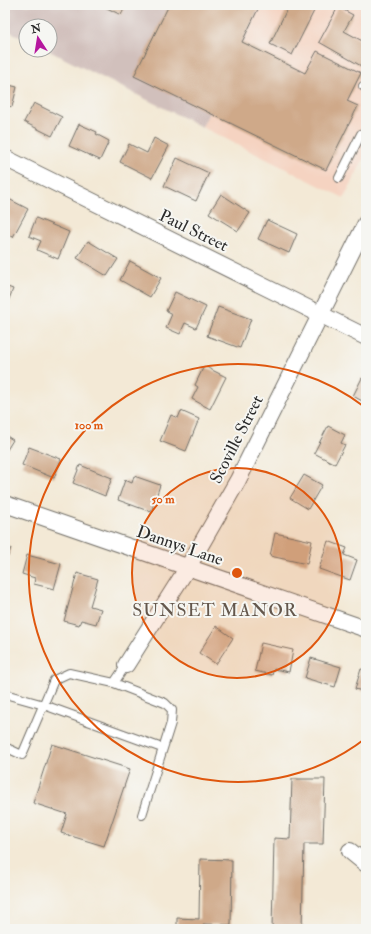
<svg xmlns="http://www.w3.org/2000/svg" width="371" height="934" font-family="'IM FELL Double Pica',serif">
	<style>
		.built { fill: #f5d3c1 }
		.industrial { fill: #d1c0bc }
		.building { fill: #cfa989 }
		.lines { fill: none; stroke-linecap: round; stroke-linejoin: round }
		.service-casing { stroke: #716e67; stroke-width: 10 }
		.minor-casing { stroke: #716e67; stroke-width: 18 }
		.service { stroke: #fff; stroke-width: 8 }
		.minor { stroke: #fff; stroke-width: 16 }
		.ring { fill: none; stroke: #df570e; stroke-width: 2 }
		.labels { text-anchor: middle; stroke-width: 4; stroke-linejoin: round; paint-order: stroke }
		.street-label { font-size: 17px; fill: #2b2b2b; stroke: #f6f6f2 }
		.neighbourhood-label { font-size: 18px; letter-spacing: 1px; fill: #64574c; stroke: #f6f6f2 }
		.centre { fill: #df570e; stroke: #f6f6f2; stroke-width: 2 }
		.ring-label { font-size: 12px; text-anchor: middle; font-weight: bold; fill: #df570e; stroke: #f6f6f2; stroke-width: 4; stroke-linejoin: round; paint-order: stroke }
	</style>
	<rect width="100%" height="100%" fill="#f6f6f2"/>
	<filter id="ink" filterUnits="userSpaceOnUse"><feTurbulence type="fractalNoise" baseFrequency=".025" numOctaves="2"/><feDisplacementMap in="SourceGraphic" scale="8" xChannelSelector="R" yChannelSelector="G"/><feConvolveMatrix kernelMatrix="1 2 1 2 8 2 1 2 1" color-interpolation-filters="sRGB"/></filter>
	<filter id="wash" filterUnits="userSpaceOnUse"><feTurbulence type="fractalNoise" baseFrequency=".012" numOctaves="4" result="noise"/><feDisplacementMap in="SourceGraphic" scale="16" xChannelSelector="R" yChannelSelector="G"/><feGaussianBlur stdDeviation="0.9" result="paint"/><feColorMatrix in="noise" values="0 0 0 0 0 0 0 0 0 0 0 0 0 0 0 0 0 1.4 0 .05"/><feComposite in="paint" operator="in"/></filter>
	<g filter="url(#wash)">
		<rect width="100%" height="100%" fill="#f3e9d6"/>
		<path class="built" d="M261,5H366V154L344,198L202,127Z"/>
		<path class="industrial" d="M5,5H261L202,127L47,50H50V26H26V40L5,29Z"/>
		<g id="blocks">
			<path class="building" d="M101,5H126L121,15Z
				M169,5H260L242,42L305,73L317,51L361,73L347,101L358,106L326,170L134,76Z
				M289,5H317L292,55L270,44Z
				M338,7L353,15L344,31L366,43V60L363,67L319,42Z
				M5,84L17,87L12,107L5,105Z
				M34,103L62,117L52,136L24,122Z
				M79,124L97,132L96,134L109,141L100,160L69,146Z
				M154,138L169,146L152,178L120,162L129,144L147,153Z
				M177,158L209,173L196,201L164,186Z
				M221,194L250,213L238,231L209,213Z
				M5,197L28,209L13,237L5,232Z
				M36,218L69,232L58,259L37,250L41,241L29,236Z
				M267,220L297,234L289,253L258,239Z
				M88,241L118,259L107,276L77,258Z
				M130,261L161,278L150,297L120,280Z
				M5,286L13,289L7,304L5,303Z
				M175,292L206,307L196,328L185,323L180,334L166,328L172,314L166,311Z
				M218,307L251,319L240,348L207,336Z
				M204,366L226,377L210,409L192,399L198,387L195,385Z
				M362,378L366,380V403L353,396Z
				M181,411L199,419L186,451L160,441L171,415L178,418Z
				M328,426L345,435L341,443L345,445L335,464L314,453Z
				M5,435L13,440L5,453Z
				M29,447L61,459L54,478L22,465Z
				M80,465L112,478L105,496L73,483Z
				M304,475L322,485L308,509L290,498Z
				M134,476L160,485L151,512L118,500L125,480L132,483Z
				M275,533L312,541L307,564L270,556Z
				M328,541L347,548L344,555L357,560L350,580L319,569Z
				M5,546L11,548L5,564Z
				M27,555L61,564L54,589L34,584L35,578L22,574Z
				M77,573L98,579L90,606L101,609L96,624L81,620L79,625L64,621Z
				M216,626L233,638L216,664L199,653Z
				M261,643L293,650L289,672L274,669L272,675L255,671Z
				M311,658L341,667L335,687L305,678Z
				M361,669L366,670V692L355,689Z
				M52,744L130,769L104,846L61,833L67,814L33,803Z
				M292,779H325L323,844H304L302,929H272L274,838L290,839Z
				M200,859L232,860L231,925L203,924V929H177V918L199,919Z"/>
		</g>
	</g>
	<g filter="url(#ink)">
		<use href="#blocks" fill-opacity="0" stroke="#716e67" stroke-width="1"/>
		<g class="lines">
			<g class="service-casing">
				<path id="service" d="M363,86L366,88
					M339,178L361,134L366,137
					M114,683L165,703L172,710L171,723L142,815
					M5,694L44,705L162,748
					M5,747L22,755L54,680L69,673L114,683L126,665"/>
			</g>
			<g class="minor-casing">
				<path id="minor" d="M5,158L366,337
					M5,504L366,629
					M126,665L188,567L238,480L366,223
					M350,851L366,864"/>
			</g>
			<use href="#service" class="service"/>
			<use href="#minor" class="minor"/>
		</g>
	</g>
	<circle cx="237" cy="573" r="105" fill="#df570e" fill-opacity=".12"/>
	<g class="ring">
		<circle cx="237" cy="573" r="105"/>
		<path d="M366 738A209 209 0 1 1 366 408"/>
	</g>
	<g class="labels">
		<g class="street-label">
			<text transform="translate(194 230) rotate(26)" y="6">Paul Street</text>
			<text transform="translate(236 439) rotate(-63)" y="6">Scoville Street</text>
			<text transform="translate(180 545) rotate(19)" y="6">Dannys Lane</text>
		</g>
		<g class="neighbourhood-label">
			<text x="215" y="616">SUNSET MANOR</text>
		</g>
	</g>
	<circle cx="237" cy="573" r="6" class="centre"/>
	<g class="ring-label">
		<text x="89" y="429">100 m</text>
		<text x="163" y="503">50 m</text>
	</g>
	<rect width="371" height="934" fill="none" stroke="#f6f6f2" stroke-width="20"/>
	<g transform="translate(38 38) rotate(348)"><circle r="19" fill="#f6f6f2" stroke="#a5a5a2"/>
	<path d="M0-3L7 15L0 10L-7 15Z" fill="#b5179e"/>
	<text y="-6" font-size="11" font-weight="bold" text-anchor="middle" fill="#2b2b2b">N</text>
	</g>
</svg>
